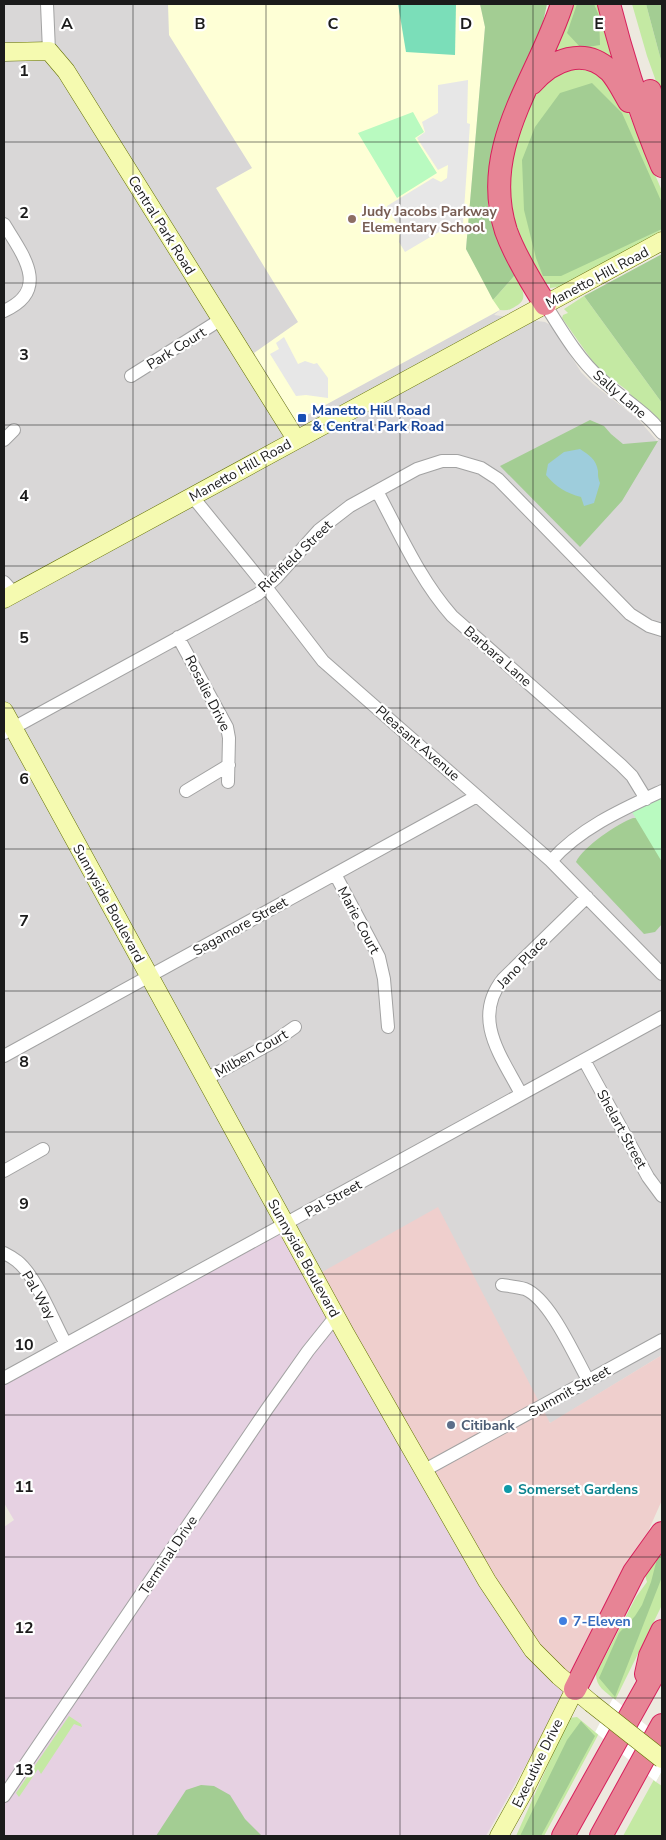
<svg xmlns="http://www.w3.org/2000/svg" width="666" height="1840" font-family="'Nunito Sans',sans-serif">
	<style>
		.residential { fill: #d9d7d7 }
		.commercial { fill: #efcfcd }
		.industrial { fill: #e6d1e2 }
		.education { fill: #feffd6 }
		.grass { fill: #c4e9a3 }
		.forest { fill: #a3cd93 }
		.park { fill: #b9fac0 }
		.pitch { fill: #7bdeb9 }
		.parking { fill: #e7e7e7 }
		.water { fill: #9ecddc }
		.pier { fill: #fff }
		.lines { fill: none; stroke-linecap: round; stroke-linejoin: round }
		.street-casing { stroke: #a2a2a2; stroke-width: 14 }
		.secondary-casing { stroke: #637003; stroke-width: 19 }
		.highway-casing { stroke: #d7205c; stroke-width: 24 }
		.street { stroke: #fff; stroke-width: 12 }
		.secondary { stroke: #f5fab0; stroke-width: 18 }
		.highway { stroke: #e78495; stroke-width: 22 }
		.secondary-bridge-casing { stroke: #637003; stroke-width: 19; stroke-linecap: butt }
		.secondary-bridge { stroke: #f5fab0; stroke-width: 18 }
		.grid { fill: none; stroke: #1b1b1b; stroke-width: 1; stroke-opacity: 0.55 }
		.education-dot { fill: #8d6e63; stroke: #fff; stroke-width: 2 }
		.transit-dot { fill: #1a4fb4; stroke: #fff; stroke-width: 2 }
		.service-dot { fill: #5c6f8a; stroke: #fff; stroke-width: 2 }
		.culture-dot { fill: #0f9aa8; stroke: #fff; stroke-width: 2 }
		.shop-dot { fill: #3f7fe0; stroke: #fff; stroke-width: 2 }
		.labels { text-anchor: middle; stroke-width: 4.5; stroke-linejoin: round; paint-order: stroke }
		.education-label { font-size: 14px; font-weight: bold; fill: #785e54; stroke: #fff; text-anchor: start }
		.street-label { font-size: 14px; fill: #1b1b1b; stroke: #fff }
		.transit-label { font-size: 14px; font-weight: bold; fill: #164399; stroke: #fff; text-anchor: start }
		.service-label { font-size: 14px; font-weight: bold; fill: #4e5e75; stroke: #fff; text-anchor: start }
		.culture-label { font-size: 14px; font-weight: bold; fill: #0d838f; stroke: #fff; text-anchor: start }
		.shop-label { font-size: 14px; font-weight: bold; fill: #366cbe; stroke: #fff; text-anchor: start }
		.grid-label { font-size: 16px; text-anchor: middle; font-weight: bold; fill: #1b1b1b; stroke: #fff; stroke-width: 4.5; stroke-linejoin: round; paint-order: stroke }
	</style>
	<rect width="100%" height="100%" fill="#ede9df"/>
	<path class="residential" d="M4,4H480L466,249L500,310L494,315L545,322L552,326L581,372L593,384L638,419L657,441L662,436V1355L551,1423L322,1272L315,1276L4,1377Z"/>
	<path class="commercial" d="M438,1207L550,1423L662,1355V1500L632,1568L571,1690L530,1649L315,1276Z"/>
	<path class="industrial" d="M286,1222L485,1581L571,1690L551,1720L486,1836H4V1527L14,1520L4,1503V1377Z"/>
	<path class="education" d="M168,4H480L485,27L466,249L500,310L296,421L254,353L298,322L216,188L252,168L169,35Z"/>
	<path class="grass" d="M566,4H598L621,75L554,57L551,46Z
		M632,4H646L662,64V98L647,56Z
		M592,65L617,86L662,191V230L612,260L598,265L558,287L550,288V284H547L545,286L513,227L508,169L517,138L533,97L558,67Z
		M515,275C521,286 530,299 516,306C510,310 507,311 500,310L493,300Z
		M584,296L662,403V436L628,391L598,369L562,318L563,315L568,313L564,309Z
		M662,1549V1605L597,1737L544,1836H516L569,1718L577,1717L595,1732L614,1699C605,1691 596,1687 596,1674L636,1597L647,1582L645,1575Z
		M69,1716L81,1724L82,1727L74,1724L41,1774L38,1769L19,1797L16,1793Z
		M662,1765V1771L656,1782L662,1786V1836H623Z"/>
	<path class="forest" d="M480,4H547L542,27L513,98L496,135L489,170L488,206L498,240L515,275L493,300L466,249L485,27Z
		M577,4H594L599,16L600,45L581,48L567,33Z
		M646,4H662V64Z
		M592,83L622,113L662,203V229L561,276H543L536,258L524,210L522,160L535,127L560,93Z
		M662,254V403L584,296Z
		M590,420L604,426L611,434L623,444L658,441L622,501L580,547L500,466Z
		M633,818H636L662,848V924L655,932L644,934L576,862C583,847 618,823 633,818Z
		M662,1554V1577L615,1697L599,1678L619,1633L635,1616L642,1605L651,1582L658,1555Z
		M581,1721L595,1736L541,1836H520L567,1740Z
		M201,1785L214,1786L230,1795L245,1819L262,1836H156L186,1790Z"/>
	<path class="park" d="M413,112L424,132L415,138L437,173L397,198L358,133Z
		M662,791V862L629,807Z"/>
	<path class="pitch" d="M398,4H456L455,55L406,52Z"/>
	<path class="parking" d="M468,80L467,123L470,124L463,224L454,223L405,252L399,242L401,228L394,219L387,206L433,178L441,182L447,178L448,165L438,170L417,138L425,132L422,122L438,113V85Z
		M284,337L298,364L305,361L314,364L317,363L328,378V398L306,395L296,396L270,354L279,349L276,343Z"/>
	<path class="water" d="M580,449C589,455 596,459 598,471C598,476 598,478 600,483L594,503L584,506L581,497C566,493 556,487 546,475L548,464L564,452Z"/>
	<path class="pier" d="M613,1698L662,1738V1771L656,1782L595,1732Z"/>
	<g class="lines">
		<g class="street-casing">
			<path id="street" d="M47,4L49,51
				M4,224C23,255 51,290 4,311
				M545,304C562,331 578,359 601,379C621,398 645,411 662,433
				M131,376L220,320
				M4,440L14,430
				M377,491C400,534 420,580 452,616L621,765L632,776L646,799
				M192,496L266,587L323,661L551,861L662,974
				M4,582L14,593
				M178,637L227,727L229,738L228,782
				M4,733L258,594L276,578L319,530L350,506L417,469L442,461H457L481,468L498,479L630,614L649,626L662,630
				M186,791L229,765
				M551,861C580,828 623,809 662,791
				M335,874L379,957L384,979L388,1027
				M4,1056L477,796
				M584,1060L648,1177L662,1196
				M206,1079L275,1041L295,1027
				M521,1094C502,1057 471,1019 503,979L587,897
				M4,1171L43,1149
				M4,1253C8,1255 13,1258 17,1261C37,1277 53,1321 66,1344
				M502,1285C509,1286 518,1287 525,1289C550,1299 575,1357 588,1380
				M4,1378L662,1017
				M423,1471L662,1340
				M4,1796L267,1409L308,1351L336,1316"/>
		</g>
		<g class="secondary-casing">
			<path id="secondary" d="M4,52L49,51L66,71L296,439
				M4,599L662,241
				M4,711L345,1333L487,1581L533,1650L559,1676L591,1703
				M499,1836L524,1791L575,1689"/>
		</g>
		<g class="highway-casing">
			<path id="highway" d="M609,4C623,59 640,113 662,166
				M532,83C552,60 584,46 610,71C618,80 623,91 629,101
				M650,91L662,126
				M545,304C531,282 515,256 506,231C479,147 538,79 562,4
				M646,1674L650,1656L662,1631
				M575,1689L634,1572L662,1533
				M563,1836L662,1659
				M601,1836L662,1725"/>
		</g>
		<use href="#street" class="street"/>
		<use href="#secondary" class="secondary"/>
		<use href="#highway" class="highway"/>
		<g class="secondary-bridge-casing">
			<path id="secondary-bridge" d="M591,1703L662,1759"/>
		</g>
		<use href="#secondary-bridge" class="secondary-bridge"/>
	</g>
	<path class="grid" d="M133,4V1836M266,4V1836M400,4V1836M533,4V1836M4,142H662M4,283H662M4,425H662M4,566H662M4,708H662M4,849H662M4,991H662M4,1132H662M4,1274H662M4,1415H662M4,1557H662M4,1698H662"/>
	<circle class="education-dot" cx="352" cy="219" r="5"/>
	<rect class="transit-dot" x="297" y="413" width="10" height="10" rx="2.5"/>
	<circle class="service-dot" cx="451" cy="1425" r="5"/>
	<circle class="culture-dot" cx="508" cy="1489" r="5"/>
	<circle class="shop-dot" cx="563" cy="1621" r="5"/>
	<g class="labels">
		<g class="education-label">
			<text x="362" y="216">Judy Jacobs Parkway<tspan x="362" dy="16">Elementary School</tspan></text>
		</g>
		<g class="street-label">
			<text transform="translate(162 225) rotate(58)" y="5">Central Park Road</text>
			<text transform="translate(597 277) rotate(-28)" y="5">Manetto Hill Road</text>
			<text transform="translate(176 348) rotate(-32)" y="5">Park Court</text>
			<text transform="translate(620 394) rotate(41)" y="5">Sally Lane</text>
			<text transform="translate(240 470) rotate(-29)" y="5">Manetto Hill Road</text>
			<text transform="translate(295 556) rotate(-44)" y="5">Richfield Street</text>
			<text transform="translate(498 656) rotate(41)" y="5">Barbara Lane</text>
			<text transform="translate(208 693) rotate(63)" y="5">Rosalie Drive</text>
			<text transform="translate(418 743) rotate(41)" y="5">Pleasant Avenue</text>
			<text transform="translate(109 903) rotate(61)" y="5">Sunnyside Boulevard</text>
			<text transform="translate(359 920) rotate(62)" y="5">Marie Court</text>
			<text transform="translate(240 926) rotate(-29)" y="5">Sagamore Street</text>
			<text transform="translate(522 962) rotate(-46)" y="5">Jano Place</text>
			<text transform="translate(251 1053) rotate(-30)" y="5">Milben Court</text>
			<text transform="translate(622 1129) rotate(61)" y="5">Shelart Street</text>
			<text transform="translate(333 1198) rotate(-29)" y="5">Pal Street</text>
			<text transform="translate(304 1258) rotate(61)" y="5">Sunnyside Boulevard</text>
			<text transform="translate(39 1295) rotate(60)" y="5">Pal Way</text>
			<text transform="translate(569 1391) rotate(-29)" y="5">Summit Street</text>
			<text transform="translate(168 1555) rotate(-56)" y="5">Terminal Drive</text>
			<text transform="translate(537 1763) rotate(-64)" y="5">Executive Drive</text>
		</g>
		<g class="transit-label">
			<text x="312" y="415">Manetto Hill Road<tspan x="312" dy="16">&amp; Central Park Road</tspan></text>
		</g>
		<g class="service-label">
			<text x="461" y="1430">Citibank</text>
		</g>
		<g class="culture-label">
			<text x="518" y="1494">Somerset Gardens</text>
		</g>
		<g class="shop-label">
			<text x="573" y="1626">7-Eleven</text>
		</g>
	</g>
	<g class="grid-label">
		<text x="67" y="29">A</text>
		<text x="200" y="29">B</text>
		<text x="333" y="29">C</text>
		<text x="466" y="29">D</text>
		<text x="599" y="29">E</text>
		<text x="24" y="76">1</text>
		<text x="24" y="218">2</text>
		<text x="24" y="360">3</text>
		<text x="24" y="501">4</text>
		<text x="24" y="643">5</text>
		<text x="24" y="784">6</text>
		<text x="24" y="926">7</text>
		<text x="24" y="1067">8</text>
		<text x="24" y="1209">9</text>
		<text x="24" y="1350">10</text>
		<text x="24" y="1492">11</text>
		<text x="24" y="1633">12</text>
		<text x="24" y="1775">13</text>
	</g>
	<rect width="666" height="1840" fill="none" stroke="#1b1b1b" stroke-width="10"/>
</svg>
